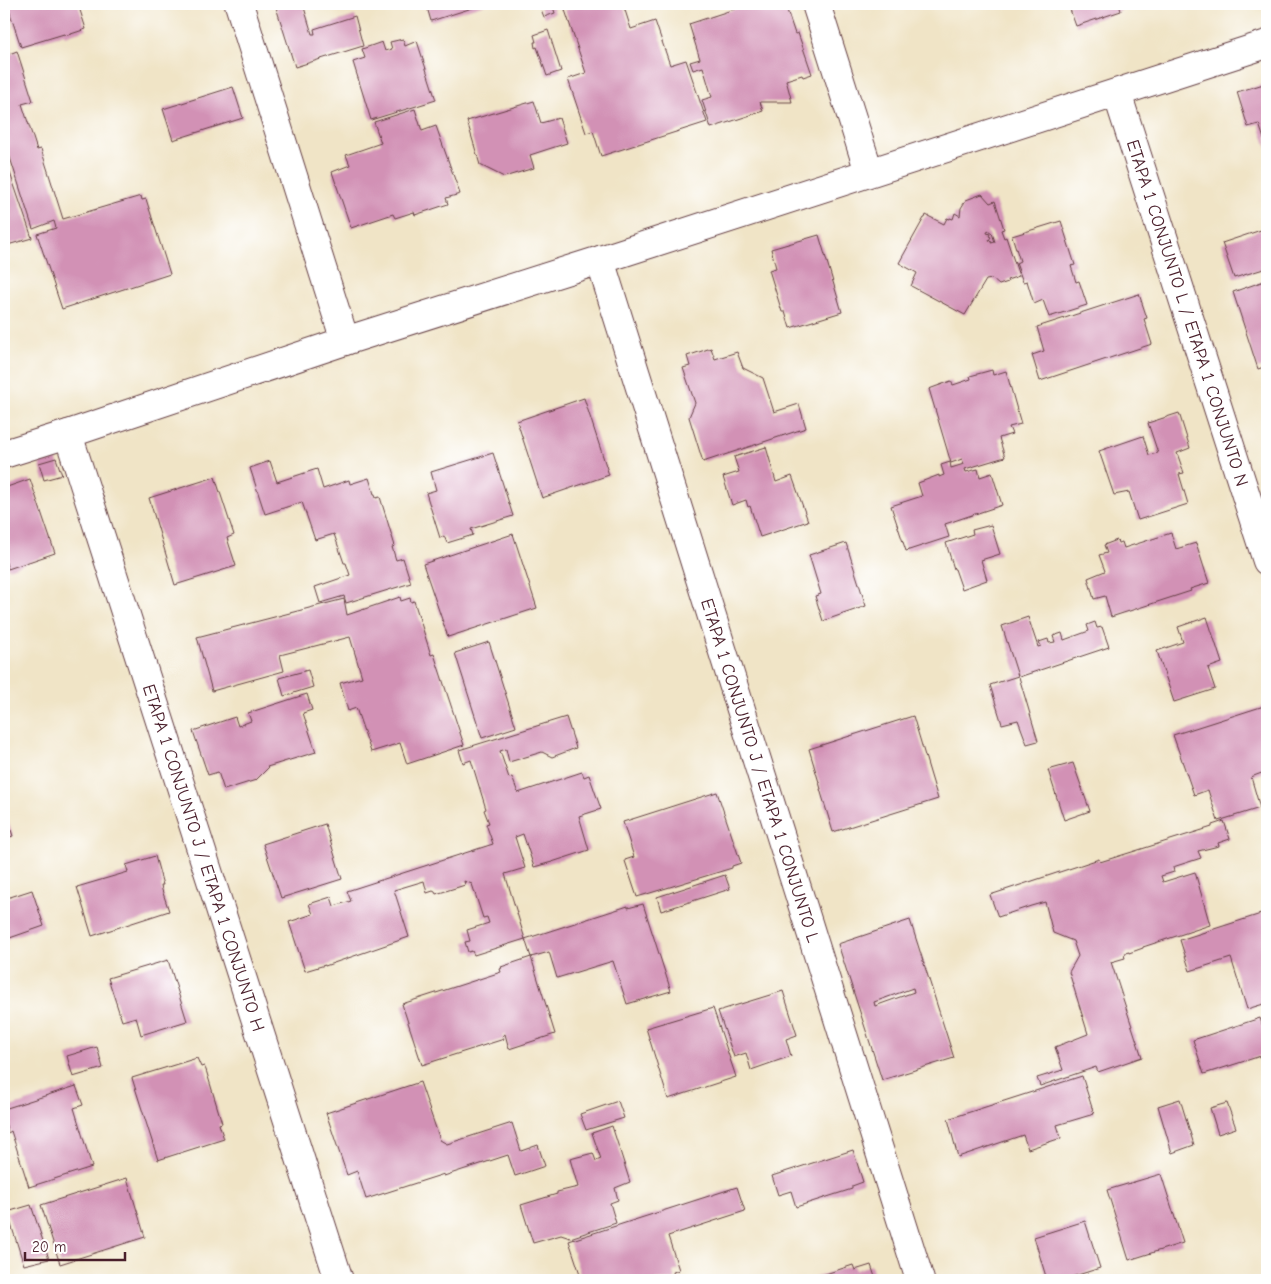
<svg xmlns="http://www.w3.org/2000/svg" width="1271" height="1284" font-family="'Comic Neue',sans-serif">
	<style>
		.building { fill: #d291b5; fill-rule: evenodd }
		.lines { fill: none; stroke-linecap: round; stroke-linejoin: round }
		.minor-casing { stroke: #633d42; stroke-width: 30 }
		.minor { stroke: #fff; stroke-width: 28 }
		.labels { text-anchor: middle; stroke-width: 5; stroke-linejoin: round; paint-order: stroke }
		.street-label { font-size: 18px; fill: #4a1f2b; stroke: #fff }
	</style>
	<rect width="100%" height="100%" fill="#fff"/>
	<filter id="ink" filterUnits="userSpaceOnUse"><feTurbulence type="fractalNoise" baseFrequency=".02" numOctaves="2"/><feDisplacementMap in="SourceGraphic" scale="10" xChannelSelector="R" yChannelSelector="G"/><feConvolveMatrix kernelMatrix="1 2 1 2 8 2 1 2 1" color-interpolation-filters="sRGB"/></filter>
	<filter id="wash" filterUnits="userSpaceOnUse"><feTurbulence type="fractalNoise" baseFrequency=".0096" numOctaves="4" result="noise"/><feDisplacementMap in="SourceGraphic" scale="20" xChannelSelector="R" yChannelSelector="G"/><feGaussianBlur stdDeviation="1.12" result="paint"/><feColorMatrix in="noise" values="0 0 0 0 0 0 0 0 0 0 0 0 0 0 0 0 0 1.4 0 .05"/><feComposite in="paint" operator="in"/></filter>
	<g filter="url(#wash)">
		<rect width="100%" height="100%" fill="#f0e4c6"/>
		<g id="blocks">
			<path class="building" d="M7,4H78L86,29L65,36L64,34L21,47Z
				M275,4H303L312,34H315L314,29L355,16L363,46L295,67Z
				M426,4H485L431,21Z
				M539,4H552L555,13L544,17Z
				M585,4H623L631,29L655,21L670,65L686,60L707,122L601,156L593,131L586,133L568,79L586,73L565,10Z
				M750,4H785L795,34L798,33L812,74L803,77L802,75L786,80L792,102H760L763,111L711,128L702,100L712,97L703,67L693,70L690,62L700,59L689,24Z
				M1068,4H1119L1121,11L1076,26Z
				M548,30L561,71L547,76L537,47L535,48L534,42H536L534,35Z
				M403,39L405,46L417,41L436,100L371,120L353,62L365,58L362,49L382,42L385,51L392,49L390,42Z
				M17,51L33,101L22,104L37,150L41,149L63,219L141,196L142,200L146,199L170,274L62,309L37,234L56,228L54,221L33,229L4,139V56Z
				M1267,83V148L1259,124L1248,127L1237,92Z
				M233,87L243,118L173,140L163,109Z
				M534,101L541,123L559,118L567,143L530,155L534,168L504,177L480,165L467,121Z
				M415,109L422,131L436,126L460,194L446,198L448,204L415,215L414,212L395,218L393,214L351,228L332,172L350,165L346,155L381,143L374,122Z
				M8,167L32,238L4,246V168Z
				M982,194L990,203L995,201L1004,229L1001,230L1004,238L1006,237L1019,276L1007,280L1008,282L999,285L992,279L986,280L965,315L911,286L917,273L899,263L924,218H925L926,215L944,224L947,218L950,219V218L953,219L955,213L960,216L961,208L966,200ZM988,230L992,233L995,242L991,243L992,241L989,240L991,237L989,236L990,234L987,233Z
				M1061,221L1075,265L1071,266L1076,282L1079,281L1087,305L1049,317L1043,300L1034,304L1027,281L1023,282L1016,263L1020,261L1012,236Z
				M1267,228V268L1234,278L1222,243Z
				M819,235L842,312L790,328L785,312H782L769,270L776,268L771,249Z
				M1267,280V366L1258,369L1233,292Z
				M1139,294L1147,318L1144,319L1152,344L1040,381L1032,355L1044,351L1037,327Z
				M711,348L715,359L737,352L743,368L763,378L774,412L799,404L806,428L703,462L689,417L695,403L683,368L690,366L687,356Z
				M992,370L993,375L1006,371L1021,424L1009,427L1012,434L999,438L1005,457L965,469L966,472L978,469L980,477L992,473L1002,505L945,524L949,537L906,551L891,506L922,496L918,483L939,475V477L944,475L941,465L950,462L951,468L964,464L962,459L951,463L929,389L951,381L953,385L971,379L970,376Z
				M584,398L609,475L542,498L517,421Z
				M1179,413L1190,448L1177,453L1184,473L1179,474L1188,504L1138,520L1129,492L1114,495L1099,451L1143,436L1149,455L1158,453L1148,423Z
				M766,447L776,482L792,476L808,521L760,537L750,506L748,507L746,500L732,505L723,477L739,472L734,457Z
				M493,453L513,516L471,529L473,535L447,543L444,536L440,538L426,493L436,490L431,472Z
				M56,458L62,475L44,480L39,463Z
				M270,461L277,482L317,469L323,489L349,480L350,484L369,478L374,494H375L376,498L380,497L395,546L392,547L396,560L403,558L411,583L346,603L344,596L320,603L315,587L350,575L346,563H344L334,534L315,540L302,502L265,514L250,468Z
				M215,477L234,535L227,538L236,566L175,585L149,498Z
				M30,479L55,553L8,569L5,560L4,561V482L7,487Z
				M991,525L1000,554L981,560L987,580L962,589L955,569H954L946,543L973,534L972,530Z
				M1171,533L1176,549L1196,543L1209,583L1190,589L1191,591L1111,617L1105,596L1094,599L1088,578L1105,571L1099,555L1107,553L1104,545L1117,540L1118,543L1122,542L1124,548Z
				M513,534L537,608L448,637L423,564Z
				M846,543L866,606L823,621L815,596L821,594L809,555Z
				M400,597L401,601L410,598L411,602L414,601L431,655L434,654L464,745L407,764L400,743L371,752L356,708L348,711L340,683L362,677L350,637L280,655L284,671L212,691L197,637L344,599L347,615Z
				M1028,617L1038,647L1041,646L1039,642L1048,639L1049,643L1055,642L1053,636L1062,633L1064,640L1089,631L1087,625L1095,622L1097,628L1102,627L1109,647L1019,677L1038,741L1027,744L1018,720L1002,724L990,685L1018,676L1002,626Z
				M1207,617L1222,663L1208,668L1215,689L1174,702L1157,651L1183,642L1178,627Z
				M489,642L516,727L482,738L455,653Z
				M308,670L313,687L284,696L279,678Z
				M307,694L312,710L303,713L316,752L267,767L268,768L256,780L224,790L218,772L208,775L193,731L235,717L238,726L251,721L248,713Z
				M1267,705V771L1251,777L1260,808L1218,821L1208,790L1194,795L1173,735Z
				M913,716L938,799L833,832L820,789H821L809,749Z
				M566,717L576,748L552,757L542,752L509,762L506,749L500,751L509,778L512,777L518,793L582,772L584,777L589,775L601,809L579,816L589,850L552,862L534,867L523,834L515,837L525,868L505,874L525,939L474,955L472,951L468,952L465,942L470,941L467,930L489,923L487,917L483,918L472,884L464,881L465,885L436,894L435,892L433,891L427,893L424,881L394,890L409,937L325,966V965L305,971L289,922L313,914L309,904L331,897L334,906L351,901L347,891L493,844L486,824L489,823L484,810L486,809L471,760L463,763L459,750Z
				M1073,763L1090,811L1064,820L1048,770Z
				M717,792L741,863L732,866V868L637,897L625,861V860L634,857L623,822Z
				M4,809L13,836L4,839Z
				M1224,821L1230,839L1218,843L1219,846L1198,851L1201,858L1173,867L1174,872L1161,876L1163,882L1195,872L1210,925L1143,947V948L1129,953V952L1125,953L1126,954L1124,955L1125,958L1111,962L1142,1057L1098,1072L1096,1067L1040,1086L1037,1078L1063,1070L1055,1047L1088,1034L1069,972L1078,956L1073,941L1053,933L1045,902L1031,906L998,917L990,895L1099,859L1100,862L1212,827V825Z
				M325,824L342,879L281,898L263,844Z
				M155,856L163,885H161L162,890L169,911L92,936L77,887L128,872L126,865Z
				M725,875L730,889L661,911L657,897Z
				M32,890L44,926L4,940V899Z
				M643,904L671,991L627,1004L613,961L557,978L549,952L531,957L525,939L628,906V908Z
				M1267,912V1003L1247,1009L1231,958L1190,971L1180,940Z
				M910,920L954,1058L882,1080L838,944ZM913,988L914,992L875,1006L874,1002Z
				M531,957L555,1034L509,1049L505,1034L502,1036L504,1039L422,1065L402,1004L501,972L500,969L502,968L501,967Z
				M168,960L187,1021L141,1035L136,1017L122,1021L108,978Z
				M783,991L797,1035L786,1039L791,1056L751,1070L746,1053L734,1057L718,1011Z
				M713,1008L736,1077L668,1099L646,1028Z
				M1260,1018L1267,1039V1054L1204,1074L1193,1040Z
				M97,1047L103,1068L73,1077L67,1056Z
				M197,1058L201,1067L204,1066L206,1070L222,1123L219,1124L224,1139L158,1160L132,1078Z
				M1082,1076L1094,1114L1057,1125L1061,1138L1028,1149L1023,1135L958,1157L948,1119Z
				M420,1082L440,1140L447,1144L512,1123L521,1151L538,1145L545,1166L515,1176L508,1155L444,1176V1174L366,1199L357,1171L347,1175L326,1113Z
				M76,1086L83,1105L74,1108L92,1167L29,1187L11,1131L8,1133L4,1118V1109Z
				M1180,1099L1194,1145L1172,1153L1158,1106Z
				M618,1101L624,1118L586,1130L580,1114Z
				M1227,1103L1236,1128L1218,1134L1210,1108Z
				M612,1126L630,1182L615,1188L618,1200L610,1203L616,1223L570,1238L561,1235L533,1243L521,1205L557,1194V1192L578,1187L570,1159L593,1153L596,1161L601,1159L592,1133Z
				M853,1150L863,1182L852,1186V1189L796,1207L791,1191L778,1195L772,1176Z
				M1161,1174L1183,1243L1129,1260L1107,1190Z
				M127,1178L145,1237L60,1264L41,1205Z
				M737,1187L745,1211L668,1236L679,1270L673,1272L675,1280H582L569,1241Z
				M31,1205L49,1259L24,1265L7,1212Z
				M1085,1221L1100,1268L1062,1280H1047L1034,1237Z
				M853,1265L855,1270L871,1265L876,1280H807Z"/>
		</g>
	</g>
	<g filter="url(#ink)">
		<use href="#blocks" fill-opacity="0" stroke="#633d42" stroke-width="1"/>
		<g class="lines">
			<g class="minor-casing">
				<g id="minor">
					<path d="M239,4L345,341"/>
					<path d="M816,4L869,172"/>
					<path id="s1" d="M1117,93L1267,561"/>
					<path id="s2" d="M600,260L920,1280"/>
					<path id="s3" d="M68,434L339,1280"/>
					<path d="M4,454L68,434L345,341L600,260L1267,44"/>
				</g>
			</g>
			<use href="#minor" class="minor"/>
		</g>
	</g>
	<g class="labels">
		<g class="street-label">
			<text dy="6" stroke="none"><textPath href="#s1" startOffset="231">ETAPA 1 CONJUNTO L / ETAPA 1 CONJUNTO N</textPath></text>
			<text dy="6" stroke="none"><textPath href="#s2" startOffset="535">ETAPA 1 CONJUNTO J / ETAPA 1 CONJUNTO L</textPath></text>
			<text dy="6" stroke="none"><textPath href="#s3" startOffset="445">ETAPA 1 CONJUNTO J / ETAPA 1 CONJUNTO H</textPath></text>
		</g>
	</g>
	<rect width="1271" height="1284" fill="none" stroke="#fff" stroke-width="20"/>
	<path d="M25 1252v8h100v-8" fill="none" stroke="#4a1f2b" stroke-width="2.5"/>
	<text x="32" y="1252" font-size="15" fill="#4a1f2b" stroke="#ffffff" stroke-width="4" paint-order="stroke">20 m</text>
</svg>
